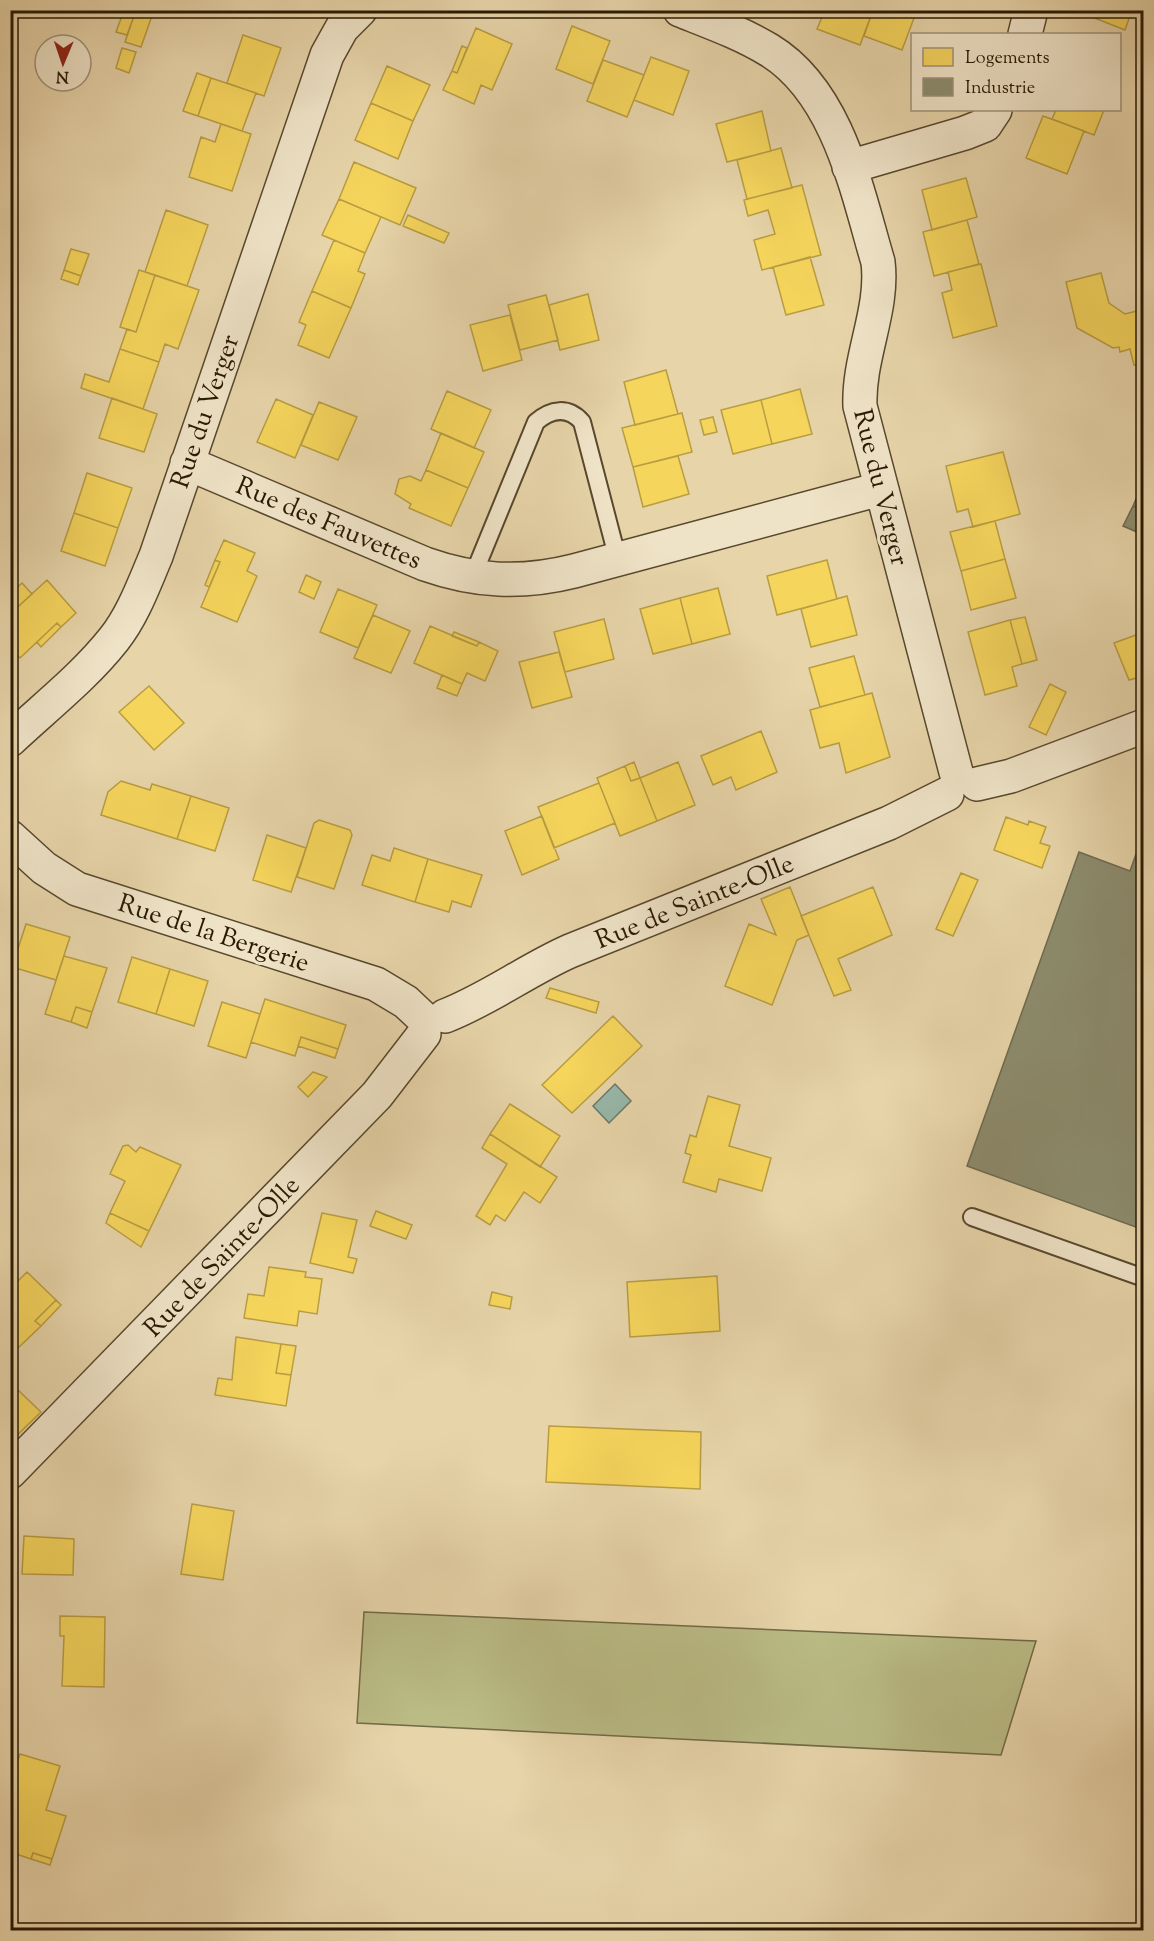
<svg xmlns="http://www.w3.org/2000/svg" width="1154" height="1941" font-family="'Sorts Mill Goudy',serif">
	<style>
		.green { fill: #babb85; stroke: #726a44; stroke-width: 1.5 }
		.water { fill: #97b8ab; stroke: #6b7868; stroke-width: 1.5 }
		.homes { fill: #f6d55c; stroke: #b89d42; stroke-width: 1.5 }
		.industry { fill: #8c8c6e; stroke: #6e6a4e; stroke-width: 1.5 }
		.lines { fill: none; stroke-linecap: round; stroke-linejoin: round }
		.lane-casing { stroke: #58482d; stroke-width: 20 }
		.street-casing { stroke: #58482d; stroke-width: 36 }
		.lane { stroke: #efe3c7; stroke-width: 16 }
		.street { stroke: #efe3c7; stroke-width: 33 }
		.labels { text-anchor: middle; stroke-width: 6; stroke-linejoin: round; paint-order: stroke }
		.street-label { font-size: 26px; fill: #291904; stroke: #efe3c7 }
	</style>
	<rect width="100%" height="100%" fill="#e7d4a9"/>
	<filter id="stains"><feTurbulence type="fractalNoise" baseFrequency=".00333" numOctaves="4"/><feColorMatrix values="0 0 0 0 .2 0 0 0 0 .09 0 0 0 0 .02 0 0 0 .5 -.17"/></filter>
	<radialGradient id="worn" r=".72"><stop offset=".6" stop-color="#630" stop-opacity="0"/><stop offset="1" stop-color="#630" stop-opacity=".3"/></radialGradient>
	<path class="green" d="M364,1612L1036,1641L1001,1755L357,1723Z"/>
	<path class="water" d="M615,1084L631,1101L609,1123L593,1106Z"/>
	<path class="homes" d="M124,10H136L134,16L123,13Z
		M136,10H154L141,47L125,42Z
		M230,10H254L251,18Z
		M825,10H873L860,45L817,29Z
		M873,10H917L902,50L864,36Z
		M1083,10H1132L1125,30L1082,13Z
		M123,13L134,16L127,35L116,32Z
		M572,26L610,41L593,84L556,69Z
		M476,28L512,44L492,90L481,85L474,104L443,90L452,71L457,73Z
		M243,35L281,48L264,96L227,83Z
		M462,46L467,48L457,73L452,71Z
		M122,48L136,52L129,73L116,68Z
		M651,57L689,71L673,115L634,100Z
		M603,60L644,75L627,117L587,101Z
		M387,66L430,85L413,121L371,103Z
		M197,73L211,78L198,116L183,111Z
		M211,78L256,93L242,131L198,116Z
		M371,103L413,121L398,159L355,140Z
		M1056,110H1104L1094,135L1052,119Z
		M762,111L771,151L727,162L716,124Z
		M1043,116L1084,131L1067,174L1026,158Z
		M221,124L251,134L232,191L189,177L201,137L215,142Z
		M781,148L792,188L747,199L737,160Z
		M354,162L416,188L400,225L339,199Z
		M966,178L977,217L932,230L922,190Z
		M802,185L821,255L762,270L754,240L775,234L768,210L748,216L744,200Z
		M339,199L381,217L365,253L322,235Z
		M166,210L208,225L187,286L145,272Z
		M408,215L449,233L444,243L403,226Z
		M967,220L979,264L934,276L923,232Z
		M334,240L365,253L358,271L365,274L351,308L312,291Z
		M71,249L89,254L81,276L64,270Z
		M810,257L824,305L786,315L773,267Z
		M981,264L997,326L953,338L942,293L952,290L948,272Z
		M64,270L81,276L78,285L61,279Z
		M139,270L155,275L136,332L120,327Z
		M1101,273L1109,303L1125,314L1137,311L1144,335V363L1134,365L1130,349L1120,352L1119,347L1113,348L1077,328L1066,282Z
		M155,275L199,290L178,349L165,344L159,362L120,349L127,329L136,332Z
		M312,291L351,308L329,358L298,345L306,325L299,322Z
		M588,294L599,340L560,350L549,305Z
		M546,295L558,340L520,350L508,305Z
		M510,315L522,360L483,371L470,325Z
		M120,349L159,362L143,409L81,388L85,374L109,382Z
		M666,370L678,414L635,425L624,382Z
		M800,389L812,434L772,444L761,400Z
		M447,391L491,410L474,448L431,429Z
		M112,398L157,414L144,452L99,438Z
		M276,399L313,415L295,458L257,442Z
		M761,400L772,444L733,454L721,410Z
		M319,402L357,417L338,460L301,445Z
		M682,413L692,452L633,467L622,428Z
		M713,417L717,432L704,435L700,420Z
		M441,433L484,452L468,488L426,470Z
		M1003,452L1020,514L973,527L968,509L957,512L946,466Z
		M678,456L689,494L643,507L633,467Z
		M426,470L468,488L451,526L409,508L411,504L395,494L399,479L410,476L421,481Z
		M87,473L132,488L118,528L74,513Z
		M74,513L118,528L105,566L61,551Z
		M995,521L1005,559L961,571L950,532Z
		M224,540L255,553L247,571L257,576L237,622L201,607L220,562L215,560Z
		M1005,559L1016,598L971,610L961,571Z
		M215,560L220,562L209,587L205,585Z
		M827,560L837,599L777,615L767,576Z
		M306,575L321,582L314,599L299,592Z
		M47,580L76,613L61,627L57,623L20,658L10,647V614Z
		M22,583L32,594L10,614V594Z
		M718,588L730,634L692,644L680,598Z
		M338,589L377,605L358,648L320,632Z
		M847,596L857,635L811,647L801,609Z
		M680,598L692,644L653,654L640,609Z
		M373,615L410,631L391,673L354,658Z
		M1025,617L1037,660L1022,664L1010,620Z
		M604,619L614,659L565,672L554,632Z
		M1010,620L1022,664L1012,667L1017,686L985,695L968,632Z
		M57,623L61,627L41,647L37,642Z
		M430,626L477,646L479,642L498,651L485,681L467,673L462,684L414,663Z
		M454,632L479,642L477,646L452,636Z
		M1144,632V676L1129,680L1114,643Z
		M559,652L572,697L532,708L519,662Z
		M854,656L865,695L820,707L809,668Z
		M442,675L462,684L457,696L437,688Z
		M1050,684L1066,692L1046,735L1029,727Z
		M149,686L184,723L154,750L119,712Z
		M872,693L890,757L846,773L839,743L820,748L810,710Z
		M761,731L777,772L736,790L731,777L713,785L701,756Z
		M634,762L640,778L631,781L625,766Z
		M678,762L695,805L657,821L640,778Z
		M625,766L631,781L640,778L657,821L620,836L597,778Z
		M121,781L150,790L152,784L191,796L177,839L101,815L108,792Z
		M599,783L615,823L554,848L538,807Z
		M191,796L229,808L215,851L177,839Z
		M542,816L559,859L522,875L505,831Z
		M1006,817L1028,825L1029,821L1046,827L1040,843L1050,846L1042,868L994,850Z
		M319,820L350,830L352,835L334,889L297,877L314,823Z
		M267,835L306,848L291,892L253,880Z
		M394,848L428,859L415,902L362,885L372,855L390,861Z
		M428,859L482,875L471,907L452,901L449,912L415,902Z
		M961,873L978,880L953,936L936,929Z
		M790,887L809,935L797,940L772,1005L725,986L749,924L776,935L761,899Z
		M873,887L892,935L838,959L851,990L834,996L801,916Z
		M26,924L70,937L56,980L12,967Z
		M64,956L107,968L92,1012L76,1007L71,1022L45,1014Z
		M132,957L170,969L156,1014L118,1002Z
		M170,969L208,981L194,1026L156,1014Z
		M550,988L599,1002L596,1013L546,998Z
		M265,999L346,1025L338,1049L301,1037L295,1056L251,1042Z
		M222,1002L260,1014L246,1058L208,1046Z
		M76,1007L92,1012L87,1028L71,1022Z
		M613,1016L642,1046L572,1113L542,1085Z
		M301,1037L338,1049L335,1058L298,1046Z
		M313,1072L327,1077L308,1097L298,1087Z
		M708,1096L740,1105L729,1146L771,1158L762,1191L719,1179L716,1192L683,1182L691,1155L685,1153L690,1135L696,1137Z
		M510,1104L560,1136L540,1167L490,1134Z
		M490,1134L557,1177L540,1203L524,1192L505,1221L496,1215L490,1225L476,1216L507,1164L482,1148Z
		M128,1145L136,1152L140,1147L181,1165L149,1231L110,1213L125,1181L110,1174L123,1146Z
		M376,1211L412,1225L406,1239L370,1226Z
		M110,1213L149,1231L141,1247L106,1223Z
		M322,1213L357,1220L348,1257L357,1259L353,1273L310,1263Z
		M269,1267L306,1272L305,1277L322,1279L317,1314L299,1311L297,1326L244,1318L248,1294L264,1296Z
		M27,1272L56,1300L35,1321L41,1326L18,1348L10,1341V1289Z
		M717,1276L720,1331L630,1337L627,1282Z
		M492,1292L512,1297L510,1309L489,1305Z
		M56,1300L61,1305L41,1326L35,1321Z
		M236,1337L281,1344L276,1373L291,1375L286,1406L215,1395L218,1378L232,1380Z
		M281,1344L296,1346L291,1375L276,1373Z
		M18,1390L41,1412L10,1442V1398Z
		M549,1426L701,1432L700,1489L546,1482Z
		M192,1504L234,1511L223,1580L181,1574Z
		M24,1536L74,1539L73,1575L22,1574Z
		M60,1616L105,1617L104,1687L62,1686L64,1636H60Z
		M20,1754L60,1766L46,1810L66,1816L52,1859L33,1853L31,1859L10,1852V1785Z
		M33,1853L52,1859L50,1865L31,1859Z"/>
	<path class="industry" d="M1144,480V511L1133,506Z
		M1133,506L1144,511V535L1123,526Z
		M1140,843L1144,844V1230L967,1166L1079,852L1130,871Z"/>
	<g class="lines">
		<g class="lane-casing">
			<path id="lane" d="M472,578L536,422C551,409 568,406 582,422L618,560
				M972,1217L1144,1278"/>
		</g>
		<g class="street-casing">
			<path id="street" d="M680,10C710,22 741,33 769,50C838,92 857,191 878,262C884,310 858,357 860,406L956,772
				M1025,34L1031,10
				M849,167L965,133L985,125L995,110
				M187,463L425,564C476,582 522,584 574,571L880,489
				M10,740C45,707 84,677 114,639C133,615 144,584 156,556L327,55L342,28L360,10
				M977,784L1011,776L1144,726
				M10,837L44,868L77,889L376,984L406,1002L423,1018
				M445,1016C489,999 527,970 570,951L889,823L947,794
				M10,1472L377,1095L424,1034"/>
		</g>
		<use href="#lane" class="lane"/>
		<use href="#street" class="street"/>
	</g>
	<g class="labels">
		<g class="street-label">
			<text transform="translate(204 411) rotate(-71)" y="9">Rue du Verger</text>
			<text transform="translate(882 487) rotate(76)" y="9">Rue du Verger</text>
			<text transform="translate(329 522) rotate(23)" y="9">Rue des Fauvettes</text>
			<text transform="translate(694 901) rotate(-22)" y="9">Rue de Sainte-Olle</text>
			<text transform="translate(214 932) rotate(18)" y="9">Rue de la Bergerie</text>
			<text transform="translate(221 1256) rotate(-46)" y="9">Rue de Sainte-Olle</text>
		</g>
	</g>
	<rect width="1154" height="1941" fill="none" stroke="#e7d4a9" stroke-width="36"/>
	<rect x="12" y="12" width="1130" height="1917" fill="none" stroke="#291904" stroke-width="3"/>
	<rect x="18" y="18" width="1118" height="1905" fill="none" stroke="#291904" stroke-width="1.5"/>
	<rect x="911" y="33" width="210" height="78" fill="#efe3c7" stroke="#a09279" stroke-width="1.5"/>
	<rect x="923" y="48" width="30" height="18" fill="#f6d55c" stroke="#a09279" stroke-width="1.5"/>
	<text x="965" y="63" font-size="18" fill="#291904">Logements</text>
	<rect x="923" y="78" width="30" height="18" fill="#8c8c6e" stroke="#a09279" stroke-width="1.5"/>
	<text x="965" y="93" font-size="18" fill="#291904">Industrie</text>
	<g transform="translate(63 63) rotate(182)"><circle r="28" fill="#efe3c7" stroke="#a09279" stroke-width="1.5"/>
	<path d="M0-4.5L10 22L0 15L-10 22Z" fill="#8f2418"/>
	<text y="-9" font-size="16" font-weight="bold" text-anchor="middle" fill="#291904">N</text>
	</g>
	<rect width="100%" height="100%" filter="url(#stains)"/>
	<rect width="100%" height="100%" fill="url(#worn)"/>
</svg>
